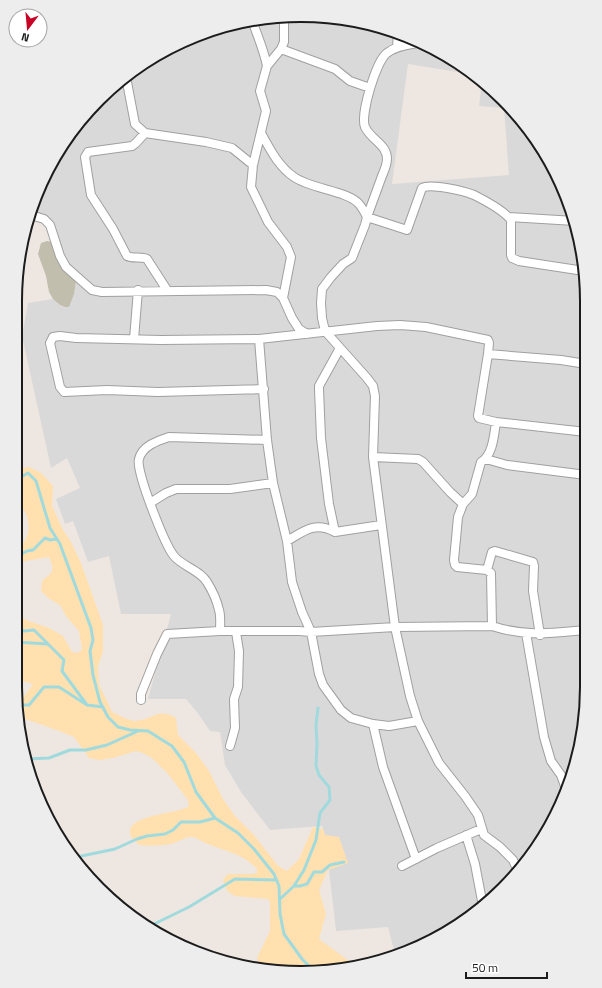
<svg xmlns="http://www.w3.org/2000/svg" width="602" height="988" font-family="'Titillium Web',sans-serif">
	<style>
		.residential { fill: #dad9d9 }
		.construction { fill: #c2bead }
		.sand { fill: #ffe0ae }
		.lines { fill: none; stroke-linecap: round; stroke-linejoin: round }
		.stream { stroke: #a1dadd; stroke-width: 3 }
		.minor-casing { stroke: #a0a0a0; stroke-width: 10 }
		.minor { stroke: #fff; stroke-width: 8 }
		.rim { fill: none; stroke: #1c1c1c; stroke-width: 2 }
	</style>
	<rect width="100%" height="100%" fill="#eee7e1"/>
	<path class="residential" d="M319,16L375,25L427,44L476,75L408,64L392,184L509,175L504,108L479,106L482,81L516,113L549,158L577,227L586,282L585,724L565,796L528,861L475,914L402,953L395,954L388,927L336,931L325,835L322,826L270,830L241,792L225,765L220,732L210,731L197,712L186,699H148L171,614H121L109,556L88,562L73,521L65,524L56,499L80,488L67,458L51,468L22,336L28,303L53,299L60,305L65,307L74,294L77,275L67,266L51,223L31,213L37,192L74,127L112,86L158,53L209,30L263,17Z"/>
	<path class="construction" d="M47,241L52,242L77,275L74,294L69,307H65L60,305L53,299L49,292L46,276L38,254L41,243Z"/>
	<path class="sand" d="M29,467L41,473L53,486L52,506L63,530L71,542L81,563L103,625V651L98,667L99,684L112,712C119,715 129,721 136,721C153,720 157,707 176,718L178,735L196,753L209,771L223,799L235,816L254,835L278,866L287,871L299,859L313,827L323,829L325,835L339,837L348,863L328,870L319,890L326,914L319,939L353,964L301,973L271,968L259,963L257,958L270,931V902L268,899L235,896L227,891L223,880L228,874H253L257,873V869C242,853 227,852 208,844C202,842 197,837 191,837C184,837 177,843 170,844C160,846 149,846 139,845C137,842 132,839 131,836C122,814 181,814 189,806L188,800L168,774L152,758L143,753L136,751L113,758L99,760L89,758L74,737L62,732L25,719L23,698L33,684L15,679V613L26,620L49,628L63,636L72,652L78,653L82,649L79,631L66,616L60,605L48,598L41,591L42,581C53,572 55,571 49,557L20,562L16,552C20,547 25,542 27,536C31,526 27,511 19,504H16V470Z"/>
	<g class="lines">
		<path class="stream" d="M16,480L28,473L36,481L50,528L60,544L91,628L93,640L90,651L93,675L100,702L108,717L118,727L130,730L148,731L172,746L184,762L196,792L215,818L238,833L254,849L274,874L279,886L280,914L284,934L302,959L311,968L319,970
			M16,557L27,551L33,550L45,538L50,540L57,539
			M15,628L24,631L34,630L64,660L62,671L87,705
			M15,642L48,644
			M18,705H29L44,687H59L87,705L103,707
			M27,759L49,758L70,750H86L107,745L138,731
			M72,858L115,849L137,839L147,836L165,834L173,830L181,822H200L215,818
			M294,886H300L307,884L314,872H322L330,865L344,862
			M280,899L294,886L304,870L316,840L320,813L330,800L329,787L319,775L316,766L317,744L316,725L318,708
			M150,926L189,907L235,879L276,880"/>
		<g class="minor-casing">
			<path id="minor" d="M284,17V42L281,49L267,66L260,91L266,111L253,165L251,187L268,222L287,247L291,257L283,298L292,318L299,329L307,334
				M252,20C257,35 264,50 267,66
				M422,42C410,45 397,45 387,53C376,61 360,115 365,127C371,140 387,144 387,159C387,165 384,171 382,176C377,190 372,203 367,217L407,230L422,188C431,183 464,191 474,195C484,200 504,211 511,220V255L512,258L519,261L584,271
				M397,47L398,33
				M281,49L335,69L350,81L370,88
				M126,77L135,124L145,133L206,142L232,148L253,165
				M145,133L136,143L132,146L88,152L85,157L91,195L113,229L127,256C133,259 141,256 147,259L167,290
				M261,133C270,149 278,166 294,177C311,189 348,191 359,204C362,207 365,213 367,217L365,225L352,258L343,264L331,277L322,289L321,303L322,318L325,331L367,378L373,386L375,396L373,457L395,627L410,696L418,721L439,763L465,796L478,815L484,835L500,847L513,860L518,871
				M31,215L44,219L50,225L60,256L66,267L92,290L102,292L266,290L277,292L283,298
				M509,217L575,221
				M134,339L138,290
				M259,339L267,440L273,483L287,541L292,582L302,612L311,632L319,674L323,685L341,710L351,718L373,724L389,726L418,721
				M488,354L478,416L479,418L496,422L586,432
				M264,389L158,392L107,390L64,392L60,387L50,343L53,337L60,336L76,338L161,340L259,339L377,326L400,325L426,327L488,340L489,343L488,354L561,360L586,364
				M373,457L418,459L423,462L450,492L463,504
				M486,459L507,465L586,475
				M150,503L166,493L176,489H230L273,483
				M335,532L381,525
				M287,541C304,531 315,521 335,532L329,504L321,438L319,389V386L340,348
				M487,570L492,552L495,551L533,562L534,566L533,591L540,635
				M492,626L491,573L487,570L457,567L455,565L454,560L458,517L463,504L472,494L481,462C493,455 494,435 496,422
				M220,631C220,625 221,616 219,610C217,601 212,590 207,582C201,571 182,566 174,556C165,545 135,470 139,459C142,446 157,441 169,437L267,440
				M526,633L544,737L551,761L561,775L565,786L566,795
				M141,700V694L157,654L167,634L220,631H299L311,632L395,627L492,626C526,637 551,633 585,630
				M373,724L383,767L416,859
				M230,746L235,728L234,699L238,687L239,651L236,632
				M466,835L475,864L483,906
				M402,866L437,848L481,829"/>
		</g>
		<use href="#minor" class="minor"/>
	</g>
	<path d="M0 0H602V988H0ZM301 22H301A279 279 0 0 1 580 301V687A279 279 0 0 1 301 966H301A279 279 0 0 1 22 687V301A279 279 0 0 1 301 22Z" fill="#ededed" fill-rule="evenodd"/>
	<path class="rim" d="M301 22H301A279 279 0 0 1 580 301V687A279 279 0 0 1 301 966H301A279 279 0 0 1 22 687V301A279 279 0 0 1 301 22Z"/>
	<g transform="translate(28 28) rotate(196)"><circle r="19" fill="#ffffff" stroke="#a4a4a4"/>
	<path d="M0-3L7 15L0 10L-7 15Z" fill="#c80025"/>
	<text y="-6" font-size="11" font-weight="bold" text-anchor="middle" fill="#1c1c1c">N</text>
	</g>
	<path d="M466 972v6h81v-6" fill="none" stroke="#1c1c1c" stroke-width="2"/>
	<text x="472" y="972" font-size="12" fill="#1c1c1c" stroke="#ffffff" stroke-width="3" paint-order="stroke">50 m</text>
</svg>
